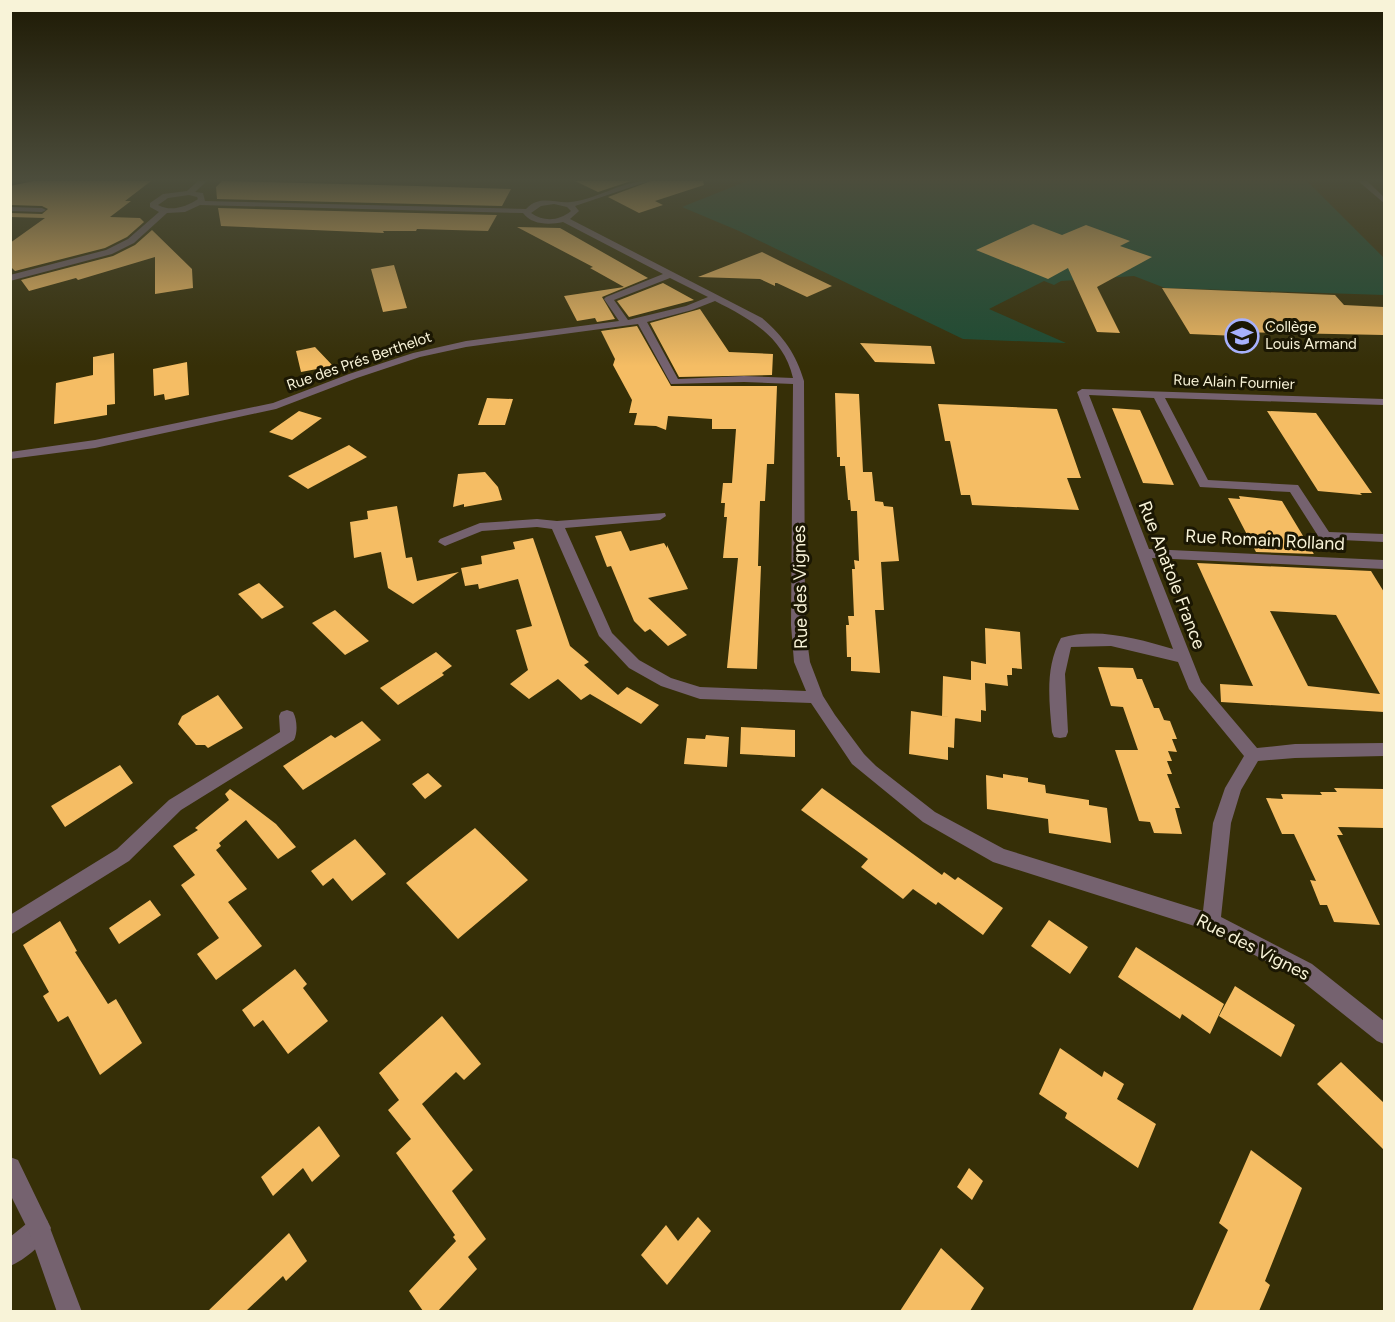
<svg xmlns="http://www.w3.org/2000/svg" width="1395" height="1322" font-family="Figtree,sans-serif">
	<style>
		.green { fill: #1c4c33 }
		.building { fill: #f5bd64; fill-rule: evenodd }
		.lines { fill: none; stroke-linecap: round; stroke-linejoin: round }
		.minor { fill: #75626f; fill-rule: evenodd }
		.tertiary { fill: #75626f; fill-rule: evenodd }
		.labels { text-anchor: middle; stroke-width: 6; stroke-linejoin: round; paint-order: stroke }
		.far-poi-label { font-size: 15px; fill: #f8f3d8; stroke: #1b1703; text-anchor: start }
		.far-street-label { font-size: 15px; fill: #f8f3d8; stroke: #1b1703 }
		.street-label { font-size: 18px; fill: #f8f3d8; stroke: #1b1703 }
	</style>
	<rect width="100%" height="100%" fill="#362f07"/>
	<path class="green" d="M747,181H1307L1384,258V295L1165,288L1134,276L1061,281L1054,285L1044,281L989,309L1066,343L963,339L739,231L682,207Z"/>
	<path class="building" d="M34,181H151L125,201H131L110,217L140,218L144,222L127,237L105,248L15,271L10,266V243L45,218L10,217V213L42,214L48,209L42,206L10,205V186Z
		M222,181L417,186L511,189L502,206L217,199L216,187Z
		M575,181H631L598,192Z
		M651,181H703L704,185L655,201L663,205L639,213L608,197Z
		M218,208L497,215L488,231L417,229L416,231H383L384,233L221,226Z
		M1033,224L1062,235L1086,225L1130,241L1120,246L1152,257L1097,287L1120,333L1097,332L1068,268L1048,279L976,250Z
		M517,227L560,228L648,278L602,297L615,319L597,322L595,318L577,321L564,296L624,287L590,268L611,261L593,267Z
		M152,230L192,269L193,288L155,294V257L78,280L76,278L29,291L21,280L113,256L135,245Z
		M762,252L788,265L832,286L807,297L777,283H775V286L760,279L698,277Z
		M394,265L407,308L383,312L371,269Z
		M663,283L694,300L629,317L617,301Z
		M1162,288L1335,295L1344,305L1384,307V335L1235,332L1238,336L1190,334Z
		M700,309L729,352L773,354L772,375L679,377L650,323Z
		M637,326L671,386H777L774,464H767L765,501H760L758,566H761L757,669L727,668L738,558H723L727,517H724L725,503H721L723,483H732L736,429H712V419L668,416L666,430L656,426L634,425L637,413H629L632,400L613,365L615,359L601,331Z
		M860,343L931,346L935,364L875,362Z
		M315,347L333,366L301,372L296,351Z
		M114,353L115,404L107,405V415L54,424L56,383L93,375V357Z
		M187,362L189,395L165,400L164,394L154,396L153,369Z
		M835,393L859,394L863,472H872L875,501L883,502L884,506L893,507L899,561L881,562L884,610H875L880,673L851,671V657H847L846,625H849L848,616H854L852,569H855L854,560L859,561L857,511H851L850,500H848L845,466H840V457H837Z
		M487,398L513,399L505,425H478Z
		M938,404L1057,409L1081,478H1067L1079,510L972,505L970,495H961L950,441H945Z
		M1112,408L1140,410L1174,485L1143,483Z
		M299,411L322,418L292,440L269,432Z
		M1267,411L1316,413L1372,493H1360L1362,495L1318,491Z
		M349,445L367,457L308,489L288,476Z
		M485,472L498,487L502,500L464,507V504L453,507L458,474Z
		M1239,496L1282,501L1314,554L1256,552L1228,498L1240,499Z
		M397,506L406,558L412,557L417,581L459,572L413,604L388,588L381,552L354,558L350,522L368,519L367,511Z
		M621,531L630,551L664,543L667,548V545L688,589L648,598L687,635L668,646L650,629L645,632L634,621L611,566L607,567L595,536Z
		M533,538L570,646L589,662L584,665L618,695L627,687L659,705L641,724L590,694L581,700L558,679L529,699L510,684L528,670L516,630L532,626L518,579L479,589L478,584L465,586L461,568L482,564L481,556L515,549L513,542Z
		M1197,563L1371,571L1384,592V712L1221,702L1220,684L1253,686ZM1270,611L1336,615L1380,694L1308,686Z
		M259,583L284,607L262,619L238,594Z
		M335,610L369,641L345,655L312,623Z
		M985,628L1020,632L1022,669L1012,668V675H1007L1008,686L985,683L986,711L981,710V722L942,716L943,676L971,680V661L986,664Z
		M436,652L452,666L442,673L444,675L398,705L380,688Z
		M1098,667L1133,668L1137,679H1142L1154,708H1159L1164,720L1170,721L1177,739H1172L1177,752L1168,751L1172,761H1167L1172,774H1167L1180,808H1175L1182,834L1154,833L1150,822L1139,821L1115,750H1138L1123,707L1111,706Z
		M218,695L243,728L208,748L205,745H196L178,724L182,716Z
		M911,711L955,718L954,748L948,747V760L909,754Z
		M362,721L381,740L303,790L283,766L331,735L335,738Z
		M741,727L795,730V757L740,754Z
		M706,735L729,737L727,767L684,764L687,738L705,739Z
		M120,765L133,783L65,827L51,806Z
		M428,773L442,786L425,799L412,784Z
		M1003,774L1028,778V782L1045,785L1046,793L1089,800V805L1107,808L1111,843L1049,833L1048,819L987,809L986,775L1003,778Z
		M822,788L942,875L944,872L955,880L958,877L1003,908L983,935L938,902L936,905L913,889L903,899L861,867L868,859L801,810Z
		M1334,788L1384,789V828L1338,827L1343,835H1337L1380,925L1334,922L1327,905H1320L1310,880L1316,881L1294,834H1282L1266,798L1283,799L1281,794L1322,795L1320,792H1337Z
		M230,789L276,824L296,847L278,859L246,820L219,843L221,846L216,850L247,889L228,902L262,946L216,980L197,954L219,938L181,885L195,875L173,846L198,830L195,828L229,800L225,794Z
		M475,828L528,880L458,939L406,883Z
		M355,839L386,874L352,901L333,878L323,886L311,871Z
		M150,900L161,915L119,944L109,928Z
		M1049,920L1088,947L1070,974L1031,946Z
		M60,921L77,951L75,952L108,1004L116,999L142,1043L100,1075L68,1016L58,1022L43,996L49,992L23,945Z
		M1136,947L1224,1004L1210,1034L1182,1014L1180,1019L1118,977Z
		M295,969L307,984L303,988L328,1021L288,1054L263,1020L254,1027L242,1010Z
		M1235,986L1295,1025L1281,1057L1219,1016Z
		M442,1016L481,1064L464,1080L456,1072L422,1104L473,1170L452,1191L486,1239L468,1257L477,1269L438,1311H423L409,1291L456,1241L453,1237L455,1235L396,1153L411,1139L388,1110L399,1100L379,1073Z
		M1060,1048L1102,1077L1104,1071L1124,1084L1117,1099L1156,1124L1138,1168L1065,1118L1067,1113L1039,1094Z
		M1341,1062L1384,1103V1150L1317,1084Z
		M319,1126L340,1156L312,1182L303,1168L273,1196L261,1177Z
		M1251,1150L1302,1188L1265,1281L1270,1285L1259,1311H1192L1228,1230L1219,1223Z
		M969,1168L983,1181L972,1200L957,1187Z
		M698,1217L711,1231L667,1285L641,1255L666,1225L678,1241Z
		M289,1233L307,1261L286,1281L283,1276L246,1311H208Z
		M941,1248L984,1288L970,1311H900Z"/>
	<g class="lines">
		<path class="minor" d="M198,181H207L195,192L203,193L205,201L526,209C540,194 555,204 571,202C598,199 621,181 649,181L575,206L579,211L570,219L762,318C784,337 796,354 804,381L805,625L810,662L823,696L835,715L864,754L876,766L935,812L1004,849L1203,911L1213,823L1225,788L1244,756L1189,689L1178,662L1111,646L1071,647L1065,674L1068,732L1066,737L1060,738L1054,737L1052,732C1049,700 1045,667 1061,638C1097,627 1138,639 1173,649L1077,392L1082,389L1384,399V405L1165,398L1208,480L1298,485L1329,532L1384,534V542L1320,539L1290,492L1200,487L1154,398L1089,395L1149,549L1384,560V569L1152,558L1201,682L1257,748L1295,744L1384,743V756L1295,758L1258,761L1241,790L1231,823L1221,917L1312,964L1384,1021V1044L1377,1041L1298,978L1207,930L993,862L923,822L852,764L811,703L700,699L661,686L629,668L599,636L552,529L537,527L482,531L445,546L438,542L440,539L480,523L537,519L557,521L665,513L666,516L660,520L565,528L612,633L639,660L671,678L700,687L806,691L794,662L791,625L793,384L744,382L671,384L638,324L466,347L420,357L357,378L276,409L95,448L10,459V452L95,440L273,403L349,374L413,353L466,341L619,321L604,299L606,297L663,274L563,222C549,225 532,225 523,213L200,205L185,212L167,213L134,243L112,254L10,281V275L106,250L128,239L159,212L150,207V203L163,194L187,191ZM189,195L197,197L198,199C186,207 171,212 158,205L168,198ZM554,204L567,207L571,211C559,221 544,222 531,213L541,206ZM670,278L708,297L686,306L628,320L614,300ZM715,301C750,319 783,336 793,378L744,376L678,379L647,322L692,310Z
			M1358,181H1367L1384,197V203Z
			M10,207L42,208L46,210L42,212L10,211Z
			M287,710L293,712C297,719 298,732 294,740L181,810L129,861L10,935V915L117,849L169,800L280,732L279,716L281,712Z
			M39,1216L47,1220L51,1228C45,1243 25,1260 10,1266V1237L31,1220Z"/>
		<path class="tertiary" d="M10,1157L18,1160L47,1220L82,1312H57L29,1232L10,1194Z"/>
	</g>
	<linearGradient id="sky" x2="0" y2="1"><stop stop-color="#1e1a04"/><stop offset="0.49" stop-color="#4c4d3c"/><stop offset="1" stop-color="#4c4d3c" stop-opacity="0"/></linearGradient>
	<rect width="1395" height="366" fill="url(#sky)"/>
	<defs>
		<g id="school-ring" transform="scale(1.725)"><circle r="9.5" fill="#1b1703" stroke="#a7b1fc" stroke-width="1.5"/><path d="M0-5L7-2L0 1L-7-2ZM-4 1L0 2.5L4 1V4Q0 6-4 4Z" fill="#a7b1fc"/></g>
	</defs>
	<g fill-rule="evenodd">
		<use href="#school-ring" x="1242" y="336"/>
	</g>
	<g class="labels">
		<g class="far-poi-label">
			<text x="1265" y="332">Collège<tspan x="1265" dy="17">Louis Armand</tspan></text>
		</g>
		<g class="far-street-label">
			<text transform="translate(359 361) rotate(-19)" y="5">Rue des Prés Berthelot</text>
			<text transform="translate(1234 382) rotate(2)" y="5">Rue Alain Fournier</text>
		</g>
		<g class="street-label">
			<text transform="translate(1265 540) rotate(3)" y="6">Rue Romain Rolland</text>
			<text transform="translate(1172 575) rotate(69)" y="6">Rue Anatole France</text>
			<text transform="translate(800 587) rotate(-91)" y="6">Rue des Vignes</text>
			<text transform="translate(1253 947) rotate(27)" y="6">Rue des Vignes</text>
		</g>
	</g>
	<rect width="1395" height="1322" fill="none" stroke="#f8f3d8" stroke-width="24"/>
</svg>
